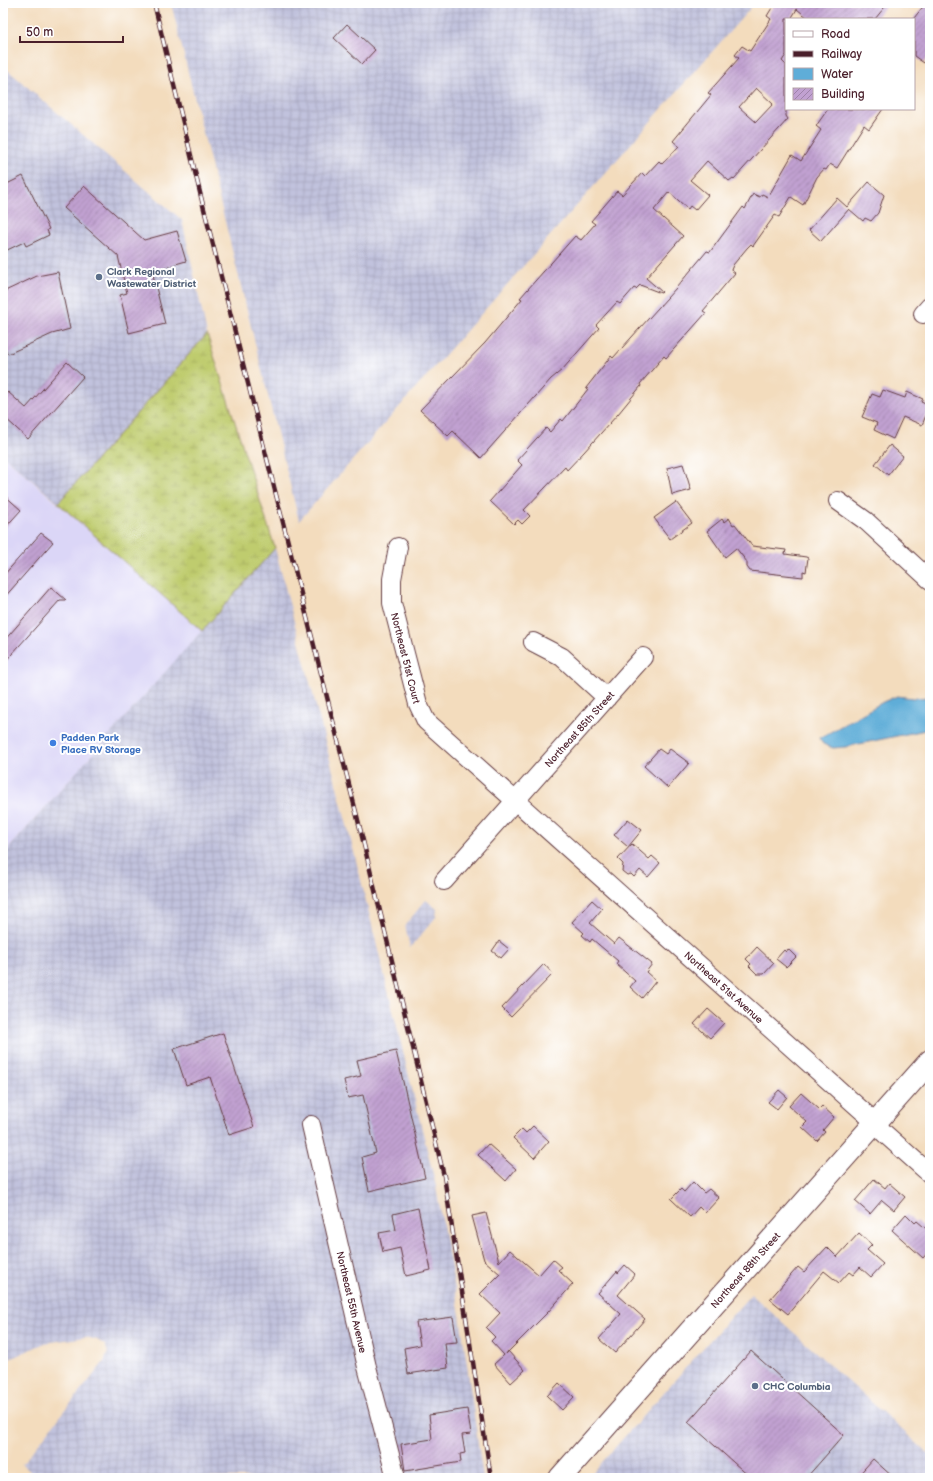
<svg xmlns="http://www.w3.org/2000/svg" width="933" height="1481" font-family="'Balsamiq Sans',sans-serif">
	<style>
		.built { fill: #dbd6f7 }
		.industrial { fill: url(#industrial-grid) }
		.wetland { fill: url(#wetland-marsh); stroke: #84764c }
		.water { fill: #5fadd8; stroke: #546682 }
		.building { fill: url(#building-hatch); fill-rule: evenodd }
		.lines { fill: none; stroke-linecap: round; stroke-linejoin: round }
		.minor-casing { stroke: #633b41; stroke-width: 20 }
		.major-casing { stroke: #633b41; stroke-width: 24 }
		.minor { stroke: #fff; stroke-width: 18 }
		.major { stroke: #fff; stroke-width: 22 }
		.rail-casing { stroke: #4a1f2b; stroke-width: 4.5 }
		.rail { stroke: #fff; stroke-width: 3; stroke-dasharray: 9; stroke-linecap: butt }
		.service-dot { fill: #5c6f8a; stroke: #fff; stroke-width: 1.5 }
		.shop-dot { fill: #3f7fe0; stroke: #fff; stroke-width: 1.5 }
		.labels { text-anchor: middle; stroke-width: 4; stroke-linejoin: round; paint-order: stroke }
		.service-label { font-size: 10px; font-weight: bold; fill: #4e5e75; stroke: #fff; text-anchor: start }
		.street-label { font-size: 10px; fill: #4a1f2b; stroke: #fff }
		.shop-label { font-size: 10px; font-weight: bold; fill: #366cbe; stroke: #fff; text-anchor: start }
	</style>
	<defs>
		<pattern id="industrial-grid" width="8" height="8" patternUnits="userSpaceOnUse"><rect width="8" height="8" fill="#c1c2dd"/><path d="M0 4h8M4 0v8" fill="none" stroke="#a7a6be"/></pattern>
		<pattern id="wetland-marsh" width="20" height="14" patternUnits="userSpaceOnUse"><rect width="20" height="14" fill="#bfcc6e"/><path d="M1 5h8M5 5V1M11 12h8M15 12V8" fill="none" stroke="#a6af5f"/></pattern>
		<pattern id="building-hatch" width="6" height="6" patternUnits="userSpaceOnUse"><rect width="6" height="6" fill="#c1a1d1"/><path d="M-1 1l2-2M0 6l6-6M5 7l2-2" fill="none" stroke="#9f83aa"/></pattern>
	</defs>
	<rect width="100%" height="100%" fill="#fff"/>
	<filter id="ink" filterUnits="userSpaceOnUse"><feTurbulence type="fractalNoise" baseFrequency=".025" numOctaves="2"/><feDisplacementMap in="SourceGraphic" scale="8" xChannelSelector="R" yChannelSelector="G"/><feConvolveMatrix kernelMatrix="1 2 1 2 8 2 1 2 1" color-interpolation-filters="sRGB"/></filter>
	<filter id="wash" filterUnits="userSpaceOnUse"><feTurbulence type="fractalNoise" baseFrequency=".012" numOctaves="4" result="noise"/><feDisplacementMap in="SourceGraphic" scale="16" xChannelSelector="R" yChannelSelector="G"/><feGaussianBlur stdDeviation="0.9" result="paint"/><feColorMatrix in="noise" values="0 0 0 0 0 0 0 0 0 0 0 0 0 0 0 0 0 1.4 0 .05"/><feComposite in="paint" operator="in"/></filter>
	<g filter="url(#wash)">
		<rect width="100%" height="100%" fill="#f3dcbd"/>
		<path class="built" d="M3,455L202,631L3,855Z"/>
		<path class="industrial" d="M171,3H755L299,521Z
			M3,66L182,220L207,334L58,503L3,455Z
			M275,548L355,856L435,1182L460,1315L483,1478H37L22,1464L104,1362L108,1352L105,1345L97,1340L86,1337L45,1343L3,1362V855Z
			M426,900L437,909L436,917L410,948L405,925Z
			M751,1294L930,1455V1478H588Z"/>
		<path class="wetland" d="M207,334L275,548L202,631L58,503Z"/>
		<path class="water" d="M897,696L913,698L930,697V729L845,747L833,748L823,744L820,738L883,702Z"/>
		<g id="blocks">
			<path class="building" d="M775,3H888L875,19H809L797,9L791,19H786V55L782,61L786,65V116L788,119L734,179L733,178L729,181L707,161L690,180L708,195L695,210L690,206L688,209L669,192L654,210L683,236L646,278L662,292L661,293L640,285L636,289L634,288L620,304L617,302L596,325L599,328L562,370L551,379L481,458L453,431L448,436L420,410L485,343L522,299L520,298L575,236L581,240L595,224L591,221L617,191L622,195L642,173L645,176L659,161L662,164L679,146L673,141L711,95L708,93L739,58L735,55L742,46L750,51L771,19L767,16ZM756,88L773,104L756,122L739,107Z
				M926,3H930V54L924,63L914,56V18Z
				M347,24L375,50L362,64L334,38Z
				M828,109H883L869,129L864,125L837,168L830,164L826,170L824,169L817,177L803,205L791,197L779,217L775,215L753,246L751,244L747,248L733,265L731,270L735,273L703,311L706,313L666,358L664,356L640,384L641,386L618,414L584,452L567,470L565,467L524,510L530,516L522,524L518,520L514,524L490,501L522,465L517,460L546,428L550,432L561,419L563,421L588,389L586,388L611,356L613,358L676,288L707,251L710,252L743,207L745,209L753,194L760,197L762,194L768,197L792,155L801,161L821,130L816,126Z
				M23,176L49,229L47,230L49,235L26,246L24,242L3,252V186Z
				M869,182L884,195L878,213L871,221L865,218L863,221L849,209L821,241L809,230L837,198L847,207Z
				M84,186L144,240L177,231L186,261L152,271L165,324L129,333L120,295L127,293L118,256L64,208Z
				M58,272L70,329L52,334L8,354L3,345V292L37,276Z
				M67,362L83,377L28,439L3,416V397L8,392L26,408Z
				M883,390L905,398L907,392L923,399L921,402L930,406L922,425L903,417L893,439L874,430L877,423L862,417L872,394L880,397Z
				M890,445L903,456L888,475L875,464Z
				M683,464L691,490L672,495L667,468Z
				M3,494L21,510L3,530Z
				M676,502L692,523L670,539L654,518Z
				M729,518L733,525L735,524L752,546L786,550L785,554L806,557L808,558L806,572L803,571V577L750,571L747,567V562L736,548L725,557L707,531L722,519L724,522Z
				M41,533L53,542L3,599V576Z
				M51,587L66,600H60L3,664V642Z
				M659,749L666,754L670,749L689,763L668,788L644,766Z
				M628,819L642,830L628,847L614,835Z
				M632,844L649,859L652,856L660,863L648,877L640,870L634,877L631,874L627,875L622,871L623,864L618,859Z
				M592,900L602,909L590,923L614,944L619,938L652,964L646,972L656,981L642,998L630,987L635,981L616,964L618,961L592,939L590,942L582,935L584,933L572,922Z
				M499,941L509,949L501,958L492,951Z
				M757,947L774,963L764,974H757L749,966L751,964L746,959Z
				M788,949L796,957L786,967L776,959L784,950L786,952Z
				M544,964L553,974L511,1017L502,1008Z
				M708,1009L724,1023L710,1038L694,1024Z
				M223,1033L254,1127L229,1135L210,1077L186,1085L174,1049Z
				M396,1051L425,1178L369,1191L362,1157L376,1153L363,1095L348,1098L344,1080L361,1076L357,1060Z
				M779,1090L787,1097L777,1109L768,1102Z
				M801,1093L819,1109L822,1106L834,1117L823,1130L825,1132L817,1141L802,1127L807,1122L789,1106Z
				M533,1126L549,1141L534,1158L513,1138L522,1129L526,1133Z
				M488,1144L516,1169L506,1181L478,1155Z
				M874,1179L885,1188L889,1183L905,1197L894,1210L882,1200L870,1214L855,1201Z
				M693,1182L704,1193L709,1189L719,1198L705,1213L699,1207L690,1217L671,1199L681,1189L684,1192Z
				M418,1208L431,1270L406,1276L400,1248L383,1252L379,1233L396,1230L393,1214Z
				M486,1213L499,1262L510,1250L539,1275L553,1259L562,1267L558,1270L573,1284L548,1312L506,1354L508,1351L525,1370L511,1383L494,1364L504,1355L491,1341L495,1337L486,1328L500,1313L480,1294L500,1274L484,1260L472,1216Z
				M906,1214L915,1223L917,1221L930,1232V1250L923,1258L892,1230Z
				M859,1233L872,1245L867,1250L883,1264L871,1277L860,1267L853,1275L849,1272L839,1283L824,1271L788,1314L770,1299L798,1267L804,1272L827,1247L837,1257Z
				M625,1265L635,1274L618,1295L645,1319L615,1353L599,1339L621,1314L598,1293L617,1271L618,1273Z
				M453,1317L457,1342L445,1343L448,1368L408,1374L404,1348L420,1345L416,1322Z
				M751,1351L844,1435L806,1478H751L688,1422Z
				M559,1383L574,1397L562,1410L547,1396Z
				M467,1409L471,1434L462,1435L465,1453L460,1454L461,1462L405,1471L401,1444L432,1439L429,1415Z
				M873,1459L894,1478H856Z"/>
		</g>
	</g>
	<g filter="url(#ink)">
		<use href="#blocks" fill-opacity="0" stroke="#633b41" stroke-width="1"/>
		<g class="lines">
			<g class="minor-casing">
				<path id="minor" d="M923,314L930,306
					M838,501L866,521L930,580
					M398,547L392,579V603L418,704L426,721L876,1123L884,1133L930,1174
					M533,642L562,657L607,698
					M444,881L643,657
					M311,1125L367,1367L396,1478"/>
			</g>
			<g class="major-casing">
				<path id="major" d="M560,1478L930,1061"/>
			</g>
			<use href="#minor" class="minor"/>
			<use href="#major" class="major"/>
			<g class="rail-casing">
				<path id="rail" d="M154,3L203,205L358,820L444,1176L491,1478"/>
			</g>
			<use href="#rail" class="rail"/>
		</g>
	</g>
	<g class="service-dot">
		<circle cx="99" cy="277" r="4"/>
		<circle cx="755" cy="1386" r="4"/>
	</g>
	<circle class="shop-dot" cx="53" cy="743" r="4"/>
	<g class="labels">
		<g class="service-label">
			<text x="107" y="275">Clark Regional<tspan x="107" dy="12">Wastewater District</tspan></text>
			<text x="763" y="1390">CHC Columbia</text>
		</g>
		<g class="street-label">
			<text transform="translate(406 658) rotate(76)" y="4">Northeast 51st Court</text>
			<text transform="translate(579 729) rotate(-48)" y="4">Northeast 85th Street</text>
			<text transform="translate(724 987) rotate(42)" y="4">Northeast 51st Avenue</text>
			<text transform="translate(745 1270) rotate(-48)" y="4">Northeast 88th Street</text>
			<text transform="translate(352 1302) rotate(77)" y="4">Northeast 55th Avenue</text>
		</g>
		<g class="shop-label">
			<text x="61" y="741">Padden Park<tspan x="61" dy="12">Place RV Storage</tspan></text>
		</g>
	</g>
	<rect width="933" height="1481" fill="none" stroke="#fff" stroke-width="16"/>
	<rect x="785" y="18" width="130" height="92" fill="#ffffff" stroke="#b7a5aa"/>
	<rect x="793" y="31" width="20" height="6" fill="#ffffff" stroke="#b7a5aa"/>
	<text x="821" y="38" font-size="12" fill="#4a1f2b">Road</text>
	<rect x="793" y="51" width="20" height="6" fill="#4a1f2b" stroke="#b7a5aa"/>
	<text x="821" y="58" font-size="12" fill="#4a1f2b">Railway</text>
	<rect x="793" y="68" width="20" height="12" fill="#5fadd8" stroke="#b7a5aa"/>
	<text x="821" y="78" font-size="12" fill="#4a1f2b">Water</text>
	<rect x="793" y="88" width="20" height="12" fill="url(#building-hatch)" stroke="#b7a5aa"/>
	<text x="821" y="98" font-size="12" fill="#4a1f2b">Building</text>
	<path d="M20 36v6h103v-6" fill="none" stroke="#4a1f2b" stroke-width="2"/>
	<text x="26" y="36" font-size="12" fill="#4a1f2b" stroke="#ffffff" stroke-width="3" paint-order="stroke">50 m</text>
</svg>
